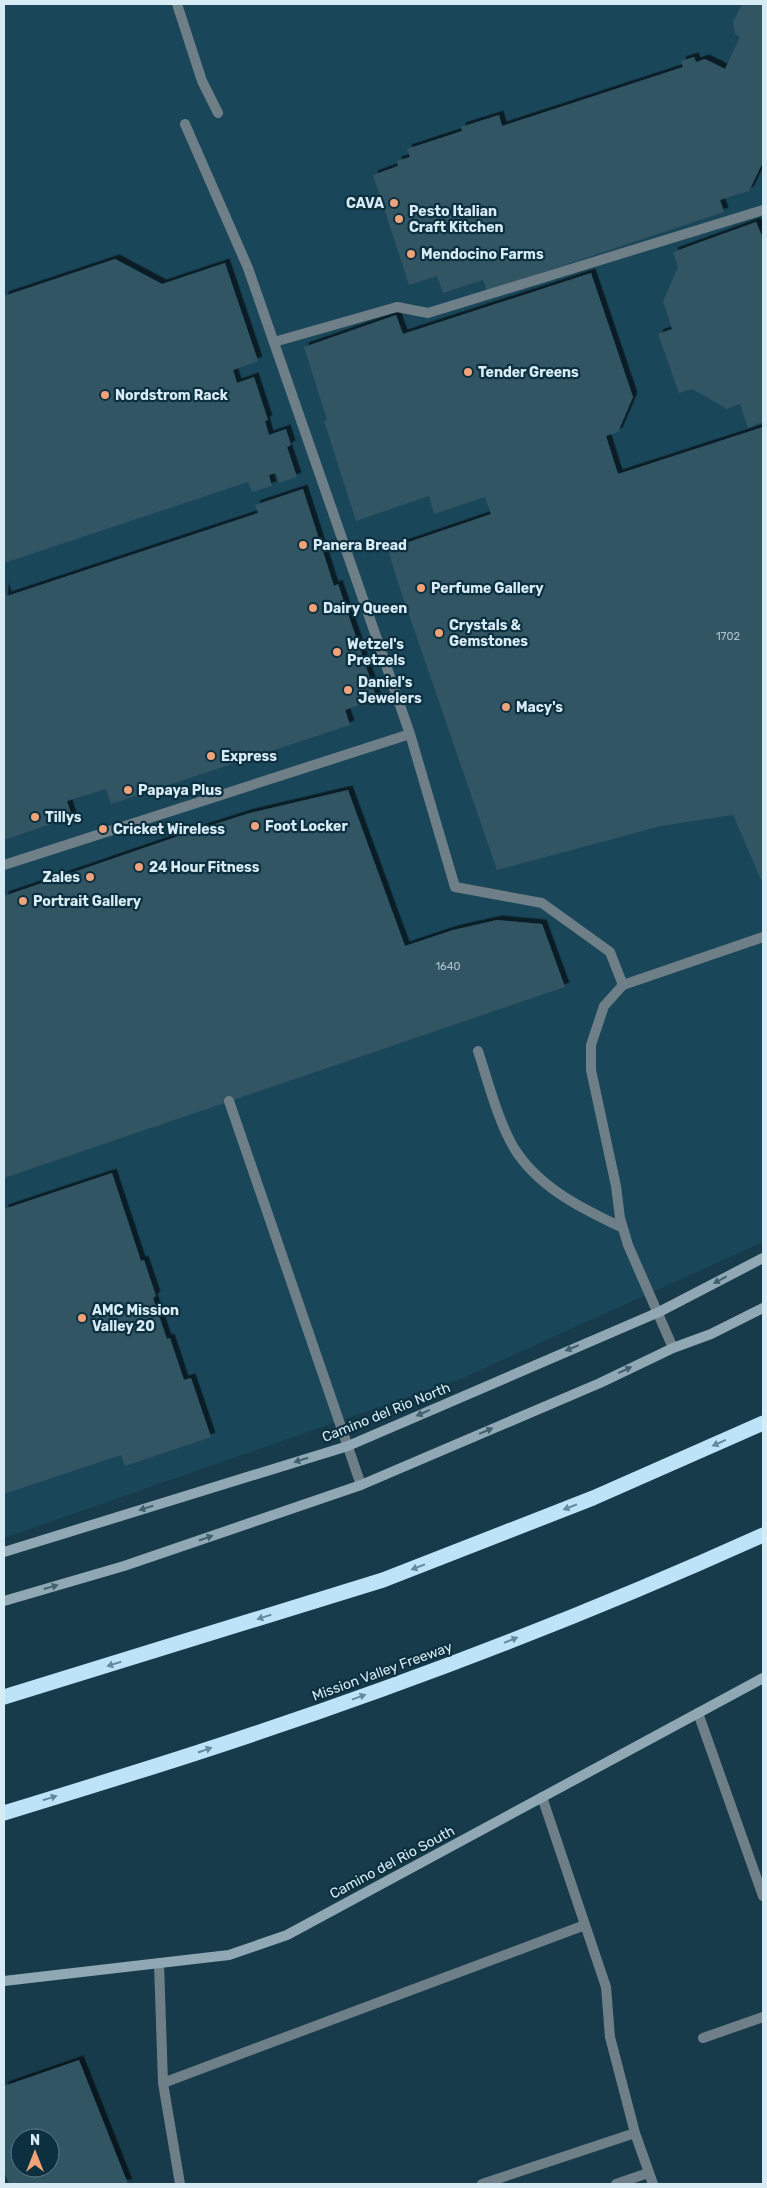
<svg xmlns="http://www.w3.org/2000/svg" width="767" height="2188" font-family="Rubik,sans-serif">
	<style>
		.built { fill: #194659 }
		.building { fill: #315464; fill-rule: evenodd; filter: url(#shadow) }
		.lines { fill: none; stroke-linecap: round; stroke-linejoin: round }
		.lane { stroke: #6f7f87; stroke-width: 10 }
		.street { stroke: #6f7f87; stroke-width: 10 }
		.secondary { stroke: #8fa8b4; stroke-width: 10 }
		.highway { stroke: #bce3f7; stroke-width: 15 }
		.oneway { fill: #40606e }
		.oneway2 { fill: #648a9b }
		.poi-dot { fill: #f0a278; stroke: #0c303f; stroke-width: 2 }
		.labels { text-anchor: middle; stroke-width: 4.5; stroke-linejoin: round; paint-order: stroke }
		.number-label { font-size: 11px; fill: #aec5d0 }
		.poi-label { font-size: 14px; font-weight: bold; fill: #d7ebf4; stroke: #0c303f; text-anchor: start }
		.street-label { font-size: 14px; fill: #d7ebf4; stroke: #0c303f }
	</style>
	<defs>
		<filter id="shadow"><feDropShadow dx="4.5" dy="-4.5" stdDeviation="0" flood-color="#0009"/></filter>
	</defs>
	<rect width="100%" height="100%" fill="#173b4a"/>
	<path class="built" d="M4,4H763V1242L465,1377L4,1538Z"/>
	<path class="building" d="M742,4H763V162L749,191L720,200L724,212L487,291L483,280L443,293L437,276L409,285L373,175L398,166L397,161L410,157L407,149L462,131L461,127L499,115L502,126L683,67L681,61L694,57L696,62L705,59L725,69L740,37L735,34L733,22Z
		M756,222L763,238V422L748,428L740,404L727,409L692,389L679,393L658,334L672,329L663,301L678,267L673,252Z
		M115,259L162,284L225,263L258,361L233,370L237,383L254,377L268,420L265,421L269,435L286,429L291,445L287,447L297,477L279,483L276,473L269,475L272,486L252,492L248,482L4,563V296Z
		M591,273L633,397L618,432L606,436L618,474L763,427V884L733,815L661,826L497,870L397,580L388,549L491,514L485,497L434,514L429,496L356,521L324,421L327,420L304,347L396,315L403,334Z
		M303,489L334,586L338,584L377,699L345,710L350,725L111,804L106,789L67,801L72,817L4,840V587L7,596L258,513L255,505Z
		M348,790L405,946L453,930L497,920L542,924L565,987L4,1178V896L199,829L250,813Z
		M112,1173L141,1261L144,1260L156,1296L153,1298L167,1339L170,1338L184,1380L191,1378L211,1437L125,1466L121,1455L4,1494V1209Z
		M79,2060L128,2184H9L4,2172V2086ZM20,2138H50V2168H20Z"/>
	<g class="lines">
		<path class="lane" d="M177,4L202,81L218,113
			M478,1051C488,1081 500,1129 518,1154C543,1190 585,1210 623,1228
			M229,1101L361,1485
			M673,1348L628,1245L620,1218L616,1186L591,1070V1045L604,1006L623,985L763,937
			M698,1713L763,1896
			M542,1797L606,1987L610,2037L635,2133L653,2184
			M159,1963L163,2083L180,2184
			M703,2038L763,2017
			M163,2083L585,1925
			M482,2184L635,2133
			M616,2184L648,2173"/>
		<path class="street" d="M274,342L397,307L428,313L763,210
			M410,734L455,887L542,903L610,952L623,985
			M4,865L410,734L248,268L185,124"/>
		<path class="secondary" d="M4,1552L348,1446L659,1312L763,1258
			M4,1601L124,1566L361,1485L600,1383L673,1348L711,1334L763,1308
			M4,1981L229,1955L287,1935L763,1678"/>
		<path class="highway" d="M4,1697L383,1580L593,1498L763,1423
			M4,1813C66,1794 128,1775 190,1755C385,1692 577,1619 763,1535"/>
	</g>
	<defs><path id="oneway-solid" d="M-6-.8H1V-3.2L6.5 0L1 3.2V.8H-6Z" transform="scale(1.25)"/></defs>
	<g class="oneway">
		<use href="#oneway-solid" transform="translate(720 1280) rotate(152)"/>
		<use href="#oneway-solid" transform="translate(572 1348) rotate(158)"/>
		<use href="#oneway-solid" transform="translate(625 1370) rotate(-25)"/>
		<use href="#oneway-solid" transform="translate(423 1413) rotate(156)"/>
		<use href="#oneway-solid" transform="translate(486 1431) rotate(-23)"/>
		<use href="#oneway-solid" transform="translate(301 1460) rotate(163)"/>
		<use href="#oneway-solid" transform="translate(146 1508) rotate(163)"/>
		<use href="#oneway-solid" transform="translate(206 1538) rotate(-19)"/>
		<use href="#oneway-solid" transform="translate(51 1587) rotate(-16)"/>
	</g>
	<g class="oneway2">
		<use href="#oneway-solid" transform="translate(719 1443) rotate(156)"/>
		<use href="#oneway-solid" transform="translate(570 1507) rotate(159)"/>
		<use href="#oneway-solid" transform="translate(418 1567) rotate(159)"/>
		<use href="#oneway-solid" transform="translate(264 1617) rotate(163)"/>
		<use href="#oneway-solid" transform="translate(511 1640) rotate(-22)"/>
		<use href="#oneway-solid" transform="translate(114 1664) rotate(163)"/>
		<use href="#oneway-solid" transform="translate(359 1697) rotate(-20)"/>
		<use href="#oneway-solid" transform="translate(205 1750) rotate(-19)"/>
		<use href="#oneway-solid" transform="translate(50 1798) rotate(-17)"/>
	</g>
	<g class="poi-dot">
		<circle cx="394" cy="203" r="5"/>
		<circle cx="399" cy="219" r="5"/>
		<circle cx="411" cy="254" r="5"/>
		<circle cx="468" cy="372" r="5"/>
		<circle cx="105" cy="395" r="5"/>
		<circle cx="303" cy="545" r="5"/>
		<circle cx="421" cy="588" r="5"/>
		<circle cx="313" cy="608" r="5"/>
		<circle cx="439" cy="633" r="5"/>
		<circle cx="337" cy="652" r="5"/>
		<circle cx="348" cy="690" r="5"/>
		<circle cx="506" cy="707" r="5"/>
		<circle cx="211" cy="756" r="5"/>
		<circle cx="128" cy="790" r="5"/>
		<circle cx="35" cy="817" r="5"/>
		<circle cx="255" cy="826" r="5"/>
		<circle cx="103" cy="829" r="5"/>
		<circle cx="139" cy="867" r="5"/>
		<circle cx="90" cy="877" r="5"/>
		<circle cx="23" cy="901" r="5"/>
		<circle cx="82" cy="1318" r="5"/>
	</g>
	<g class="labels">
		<g class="number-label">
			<text x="728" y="640">1702</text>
			<text x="448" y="970">1640</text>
		</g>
		<g class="poi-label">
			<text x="384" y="208" text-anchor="end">CAVA</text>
			<text x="409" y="216">Pesto Italian<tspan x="409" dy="16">Craft Kitchen</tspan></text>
			<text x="421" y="259">Mendocino Farms</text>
			<text x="478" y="377">Tender Greens</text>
			<text x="115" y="400">Nordstrom Rack</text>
			<text x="313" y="550">Panera Bread</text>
			<text x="431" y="593">Perfume Gallery</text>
			<text x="323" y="613">Dairy Queen</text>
			<text x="449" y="630">Crystals &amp;<tspan x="449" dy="16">Gemstones</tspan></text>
			<text x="347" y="649">Wetzel's<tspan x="347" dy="16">Pretzels</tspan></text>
			<text x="358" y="687">Daniel's<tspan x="358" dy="16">Jewelers</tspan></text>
			<text x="516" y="712">Macy's</text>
			<text x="221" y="761">Express</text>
			<text x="138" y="795">Papaya Plus</text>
			<text x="45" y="822">Tillys</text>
			<text x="265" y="831">Foot Locker</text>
			<text x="113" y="834">Cricket Wireless</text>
			<text x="149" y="872">24 Hour Fitness</text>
			<text x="80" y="882" text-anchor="end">Zales</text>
			<text x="33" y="906">Portrait Gallery</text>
			<text x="92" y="1315">AMC Mission<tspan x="92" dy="16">Valley 20</tspan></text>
		</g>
		<g class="street-label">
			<text transform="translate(386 1412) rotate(-22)" y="5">Camino del Rio North</text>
			<text transform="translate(382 1671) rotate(-20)" y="5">Mission Valley Freeway</text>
			<text transform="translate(392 1862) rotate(-28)" y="5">Camino del Rio South</text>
		</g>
	</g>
	<rect width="767" height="2188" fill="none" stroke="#d7ebf4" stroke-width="10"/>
	<g transform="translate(35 2153)"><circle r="24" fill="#0c303f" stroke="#5d7b87"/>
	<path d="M0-4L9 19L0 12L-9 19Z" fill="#f0a278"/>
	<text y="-8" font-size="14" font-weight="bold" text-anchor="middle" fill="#d7ebf4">N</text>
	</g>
</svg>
